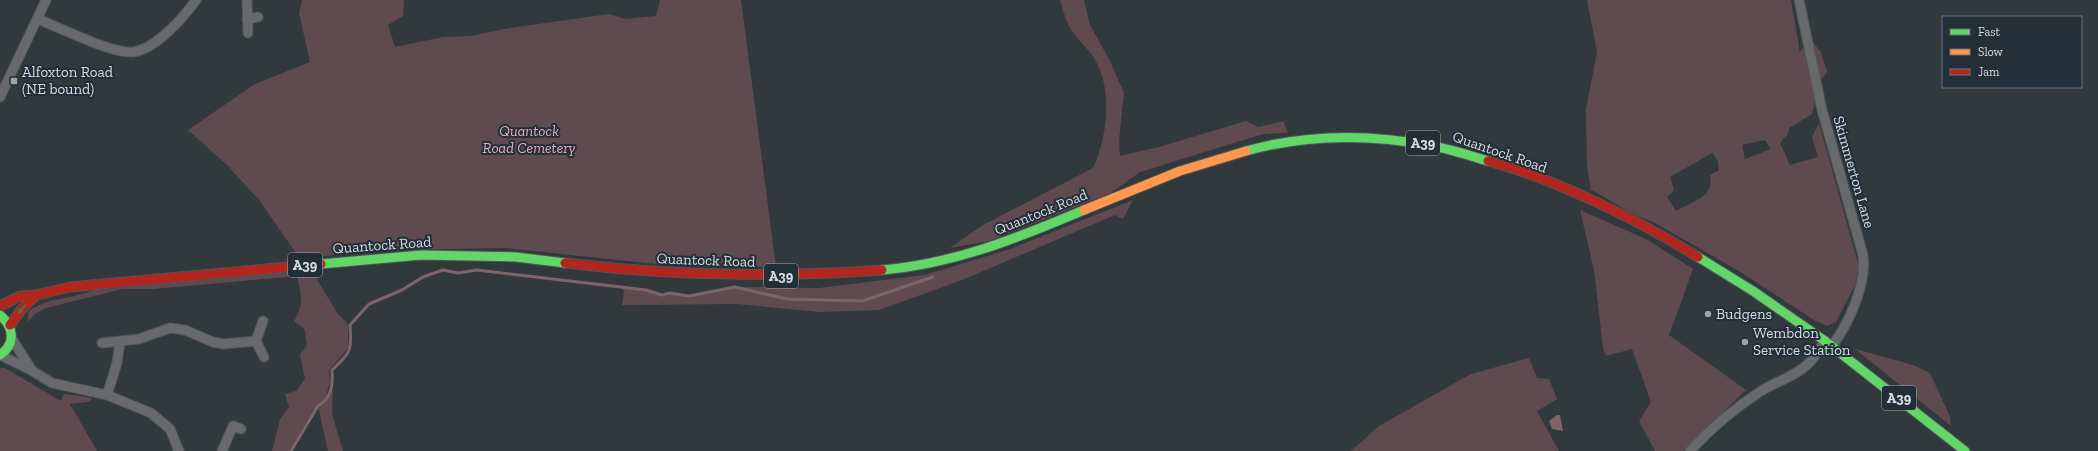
<svg xmlns="http://www.w3.org/2000/svg" width="2098" height="451" font-family="'Zilla Slab',serif">
	<style>
		.green { fill: #5f4b4f; fill-rule: evenodd }
		.water { fill: #7e6368 }
		.lines { fill: none; stroke-linecap: round; stroke-linejoin: round }
		.stream { stroke: #7e6368; stroke-width: 3 }
		.street-casing { stroke: #50565a; stroke-width: 11 }
		.fast-casing { stroke: #50565a; stroke-width: 11 }
		.slow-casing { stroke: #50565a; stroke-width: 11 }
		.jam-casing { stroke: #50565a; stroke-width: 11 }
		.street { stroke: #67696b; stroke-width: 9 }
		.fast { stroke: #63d668; stroke-width: 9 }
		.slow { stroke: #ff974d; stroke-width: 9 }
		.jam { stroke: #b3261e; stroke-width: 9 }
		.oneway { fill: #407a4e }
		.poi-dot { fill: #9ba3a8; stroke: #232f38; stroke-width: 1.5 }
		.labels { text-anchor: middle; stroke-width: 4; stroke-linejoin: round; paint-order: stroke }
		.shield { fill: #232f38; stroke: #9fa8ae; stroke-width: 1 }
		.shield-label { font-size: 14px; font-weight: bold; fill: #d4dce1 }
		.poi-label { font-size: 15px; fill: #d4dce1; stroke: #232f38; text-anchor: start }
		.park-label { font-size: 15px; font-style: italic; fill: #eaaeb8; stroke: #232f38 }
		.street-label { font-size: 15px; fill: #d4dce1; stroke: #232f38 }
	</style>
	<rect width="100%" height="100%" fill="#32393d"/>
	<path class="green" d="M302,0H404L403,16L388,25L395,47L443,37L471,36L510,28L609,14L625,19L656,16L660,0H741L776,267L675,266L505,248L392,250L350,253L300,259L260,201L227,165L188,130L255,84L310,62L299,13Z
		M1060,0H1084L1090,25L1109,59L1124,93L1119,140L1120,156L1159,147L1246,121L1258,127L1283,121L1288,133L1263,134L1140,172L1111,193L989,241L950,248L983,225L1093,168C1108,135 1113,89 1094,58C1087,47 1075,38 1069,26C1065,18 1063,9 1060,0Z
		M1587,0H1791L1800,53L1801,50L1812,41L1821,52L1827,72L1820,81L1812,114L1789,128L1788,134L1780,143L1790,165L1818,157L1812,137L1819,123L1859,267L1855,285L1836,322L1827,326L1814,320L1739,271L1653,222C1630,215 1612,200 1591,190L1587,166L1586,109L1597,52ZM1765,140L1771,149L1745,159L1742,145ZM1712,153L1718,161L1719,170L1710,175C1715,197 1692,202 1676,211L1667,197L1674,190L1670,177Z
		M1133,200L1123,219L1115,215L962,280L879,310L820,312L737,304L622,305L624,293L622,287L646,290L662,295L670,293L689,296L735,287L819,288L925,275L1010,249Z
		M1580,210L1648,240L1693,269L1669,335L1746,390L1683,451H1655L1639,421L1651,402L1632,349L1606,356L1603,348L1594,270Z
		M311,270L338,314L348,324V348L329,370L330,382L325,399L316,407L289,451H272L280,419L289,407L285,394L296,391L305,379L300,354L307,346L305,330L294,321C305,303 301,295 297,276L153,289H122L46,308L36,313L27,322L29,311C48,297 73,299 94,290Z
		M1855,349L1913,365L1930,373L1950,417L1951,426Z
		M1529,358L1537,378L1549,379L1557,399L1537,411L1559,451H1351L1379,426L1471,374Z
		M0,368H5L61,401L64,394L93,398L88,402L70,404L97,451H0Z
		M333,384L332,414L343,451H328L318,406L325,402Z"/>
	<path class="water" d="M1557,415H1560L1563,431L1552,429L1549,421Z"/>
	<g class="lines">
		<path class="stream" d="M291,451L318,406C332,398 333,384 332,370C351,352 352,351 350,325L369,304L402,290L423,277L443,270L458,273L477,270L646,290L662,295L670,293L689,296L735,287L787,299L862,301L933,277"/>
		<g class="street-casing">
			<path id="street" d="M247,0L248,33
				M1799,0L1822,110L1863,255C1867,284 1849,323 1832,346
				M37,19C60,27 111,54 133,52C156,49 183,18 196,0
				M247,19L258,17
				M0,97L46,0
				M263,321L256,341L264,357
				M12,339L31,369
				M102,343L139,339L170,328L185,330L213,342L223,344L256,341
				M0,355L31,370L52,383L107,395L151,413L170,429L179,451
				M107,395L117,363L120,342
				M222,451L233,426L241,429
				M1690,451C1711,428 1735,408 1761,391C1777,381 1795,377 1809,363C1815,357 1820,348 1825,341"/>
		</g>
		<g class="fast-casing">
			<path id="fast" d="M1246,151C1307,134 1370,134 1432,146C1451,149 1470,156 1488,161
				M1698,257L1753,291L1825,341L1965,451
				M321,264L421,255L516,257L565,263
				M882,270C954,264 1018,238 1084,210
				M0,315C14,327 16,344 0,355"/>
		</g>
		<g class="slow-casing">
			<path id="slow" d="M1084,210L1180,171L1246,151"/>
		</g>
		<g class="jam-casing">
			<path id="jam" d="M1488,161C1556,179 1638,220 1698,257
				M565,263C673,276 773,278 882,270
				M0,306L20,296L36,295L70,287L321,264
				M10,325L21,310L36,295"/>
		</g>
		<use href="#street" class="street"/>
		<use href="#fast" class="fast"/>
		<use href="#slow" class="slow"/>
		<use href="#jam" class="jam"/>
	</g>
	<defs><path id="oneway-solid" d="M-6-.8H1V-3.2L6.5 0L1 3.2V.8H-6Z"/></defs>
	<use class="oneway" href="#oneway-solid" transform="translate(22 309) rotate(131)"/>
	<g class="poi-dot">
		<rect x="10" y="77" width="8" height="8" rx="2"/>
		<circle cx="1708" cy="314" r="4"/>
		<circle cx="1745" cy="342" r="4"/>
	</g>
	<g class="labels">
		<g class="shield">
			<rect x="1406" y="131" width="34" height="24" rx="3"/>
			<rect x="288" y="253" width="34" height="24" rx="3"/>
			<rect x="764" y="264" width="34" height="24" rx="3"/>
			<rect x="1882" y="386" width="34" height="24" rx="3"/>
		</g>
		<g class="shield-label">
			<text x="1423" y="148">A39</text>
			<text x="305" y="270">A39</text>
			<text x="781" y="281">A39</text>
			<text x="1899" y="403">A39</text>
		</g>
		<g class="poi-label">
			<text x="22" y="77">Alfoxton Road<tspan x="22" dy="17">(NE bound)</tspan></text>
			<text x="1716" y="319">Budgens</text>
			<text x="1753" y="338">Wembdon<tspan x="1753" dy="17">Service Station</tspan></text>
		</g>
		<g class="park-label">
			<text x="529" y="136">Quantock<tspan x="529" dy="17">Road Cemetery</tspan></text>
		</g>
		<g class="street-label">
			<text transform="translate(1500 152) rotate(19)" y="5">Quantock Road</text>
			<text transform="translate(1854 172) rotate(74)" y="5">Skimmerton Lane</text>
			<text transform="translate(1041 212) rotate(-22)" y="5">Quantock Road</text>
			<text transform="translate(382 245) rotate(-4)" y="5">Quantock Road</text>
			<text transform="translate(706 260) rotate(2)" y="5">Quantock Road</text>
		</g>
	</g>
	<rect x="1942" y="16" width="140" height="72" fill="#232f38" stroke="#6a747c"/>
	<rect x="1950" y="29" width="20" height="6" fill="#63d668" stroke="#6a747c"/>
	<text x="1978" y="36" font-size="12" fill="#d4dce1">Fast</text>
	<rect x="1950" y="49" width="20" height="6" fill="#ff974d" stroke="#6a747c"/>
	<text x="1978" y="56" font-size="12" fill="#d4dce1">Slow</text>
	<rect x="1950" y="69" width="20" height="6" fill="#b3261e" stroke="#6a747c"/>
	<text x="1978" y="76" font-size="12" fill="#d4dce1">Jam</text>
</svg>
